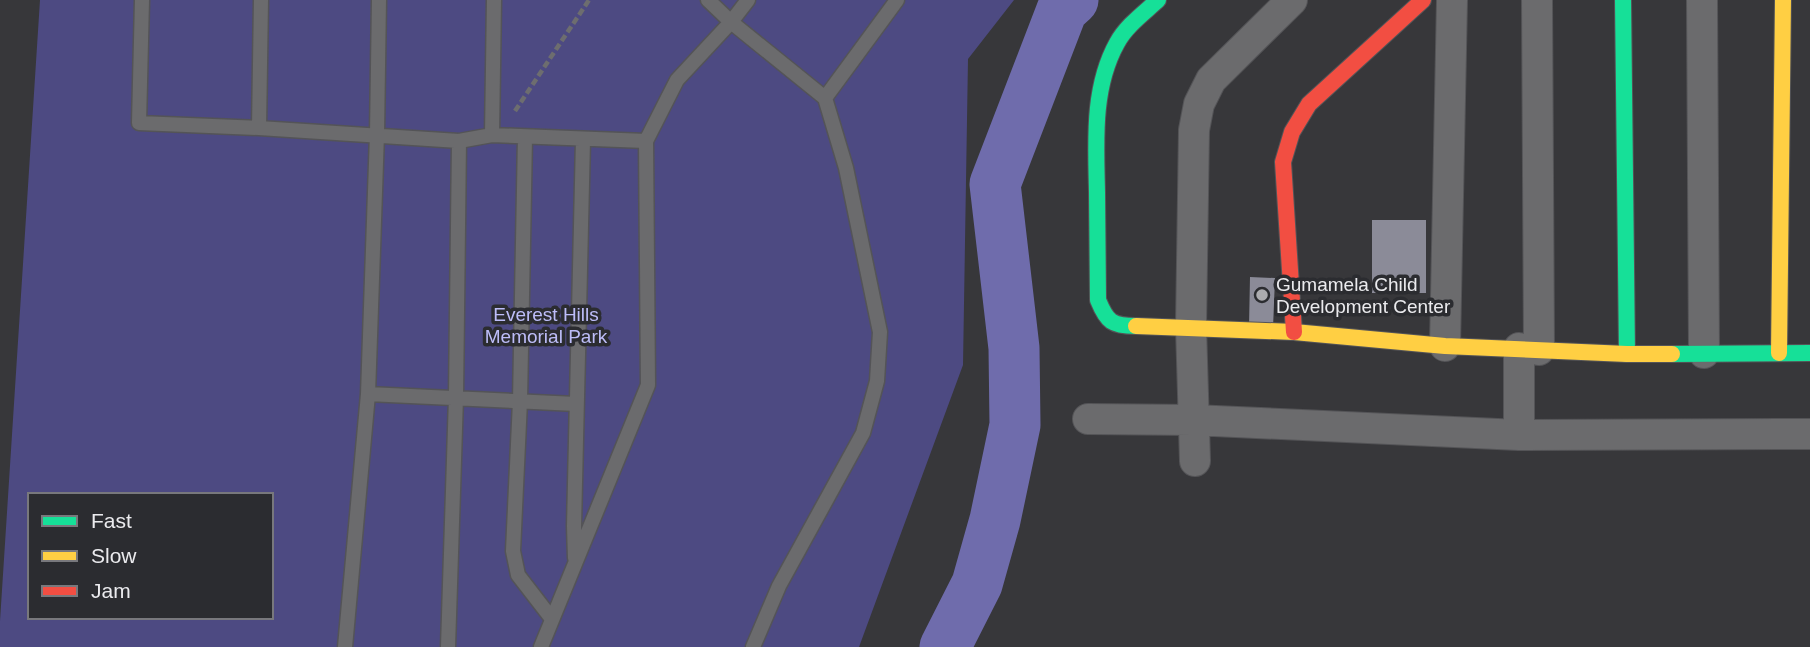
<svg xmlns="http://www.w3.org/2000/svg" width="1810" height="647" font-family="Arial,sans-serif">
	<style>
		.green { fill: #4d4a82; fill-rule: evenodd }
		.lines { fill: none; stroke-linecap: round; stroke-linejoin: round }
		.river { stroke: #6f6cac; stroke-width: 51 }
		.building { fill: #8b8b98 }
		.lane-casing { stroke: #545457; stroke-width: 17 }
		.street-casing { stroke: #545457; stroke-width: 32 }
		.fast-casing { stroke: #545457; stroke-width: 18 }
		.slow-casing { stroke: #545457; stroke-width: 18 }
		.jam-casing { stroke: #545457; stroke-width: 18 }
		.path { stroke: #6d6d6f; stroke-width: 4.5; stroke-dasharray: 7 3.5; stroke-linecap: butt }
		.lane { stroke: #6b6b6d; stroke-width: 14 }
		.street { stroke: #6b6b6d; stroke-width: 30 }
		.fast { stroke: #16e098; stroke-width: 16 }
		.slow { stroke: #ffcf43; stroke-width: 16 }
		.jam { stroke: #f24e42; stroke-width: 16 }
		.poi-dot { fill: #acacaf; stroke: #2b2c30; stroke-width: 2.5 }
		.labels { text-anchor: middle; stroke-width: 7; stroke-linejoin: round; paint-order: stroke }
		.poi-label { font-size: 19px; fill: #ebebee; stroke: #2b2c30; text-anchor: start }
		.park-label { font-size: 19px; fill: #bdbdf8; stroke: #2b2c30 }
	</style>
	<rect width="100%" height="100%" fill="#37373a"/>
	<path class="green" d="M40,0H1014L968,59L963,365L859,647H0V621ZM30,495H271V617H30Z"/>
	<g class="lines">
		<path class="river" d="M945,647L977,584L995,520L1015,425L1014,348L995,184L1062,10L1073,0"/>
	</g>
	<path class="building" d="M1372,220H1426V293H1372Z
		M1250,277L1275,278L1273,328L1249,327Z"/>
	<g class="lines">
		<g class="lane-casing">
			<path id="lane" d="M142,0L139,123L259,128L459,141L492,135L646,141
				M708,0L731,22L825,98L846,168L880,332L877,381L863,433L779,586L753,647
				M825,98L897,0
				M259,128L261,0
				M492,135L494,0
				M525,137L520,401L513,551L518,575L552,619
				M368,394L576,404
				M575,558L574,526L583,140
				M345,647L368,394L377,134L379,0
				M448,647L456,397L459,141
				M541,647L648,385L646,141L677,80L731,22L748,0"/>
		</g>
		<g class="street-casing">
			<path id="street" d="M1537,0L1539,350
				M1702,0L1704,353
				M1445,346L1452,0
				M1088,419L1193,420L1519,435L1810,434
				M1519,435V348
				M1195,461L1191,327L1194,130L1199,104L1211,80L1292,0"/>
		</g>
		<g class="fast-casing">
			<path id="fast" d="M1623,0L1627,354
				M1136,326C1112,326 1107,322 1098,300C1098,264 1097,228 1097,192C1096,142 1092,88 1117,43C1126,26 1144,13 1158,0
				M1672,354L1810,353"/>
		</g>
		<g class="slow-casing">
			<path id="slow" d="M1136,326L1294,332L1445,346L1627,354H1672
				M1779,353L1783,0"/>
		</g>
		<g class="jam-casing">
			<path id="jam" d="M1294,332L1283,162L1292,132L1309,104L1423,0"/>
		</g>
		<path class="path" d="M515,111L589,0"/>
		<use href="#lane" class="lane"/>
		<use href="#street" class="street"/>
		<use href="#fast" class="fast"/>
		<use href="#slow" class="slow"/>
		<use href="#jam" class="jam"/>
	</g>
	<circle class="poi-dot" cx="1262" cy="295" r="7"/>
	<g class="labels">
		<g class="poi-label">
			<text x="1276" y="291">Gumamela Child<tspan x="1276" dy="22">Development Center</tspan></text>
		</g>
		<g class="park-label">
			<text x="546" y="321">Everest Hills<tspan x="546" dy="22">Memorial Park</tspan></text>
		</g>
	</g>
	<rect x="28" y="493" width="245" height="126" fill="#2b2c30" stroke="#78787c" stroke-width="2"/>
	<rect x="42" y="516" width="35" height="10" fill="#16e098" stroke="#78787c" stroke-width="2"/>
	<text x="91" y="528" font-size="21" fill="#ebebee">Fast</text>
	<rect x="42" y="551" width="35" height="10" fill="#ffcf43" stroke="#78787c" stroke-width="2"/>
	<text x="91" y="563" font-size="21" fill="#ebebee">Slow</text>
	<rect x="42" y="586" width="35" height="10" fill="#f24e42" stroke="#78787c" stroke-width="2"/>
	<text x="91" y="598" font-size="21" fill="#ebebee">Jam</text>
</svg>
